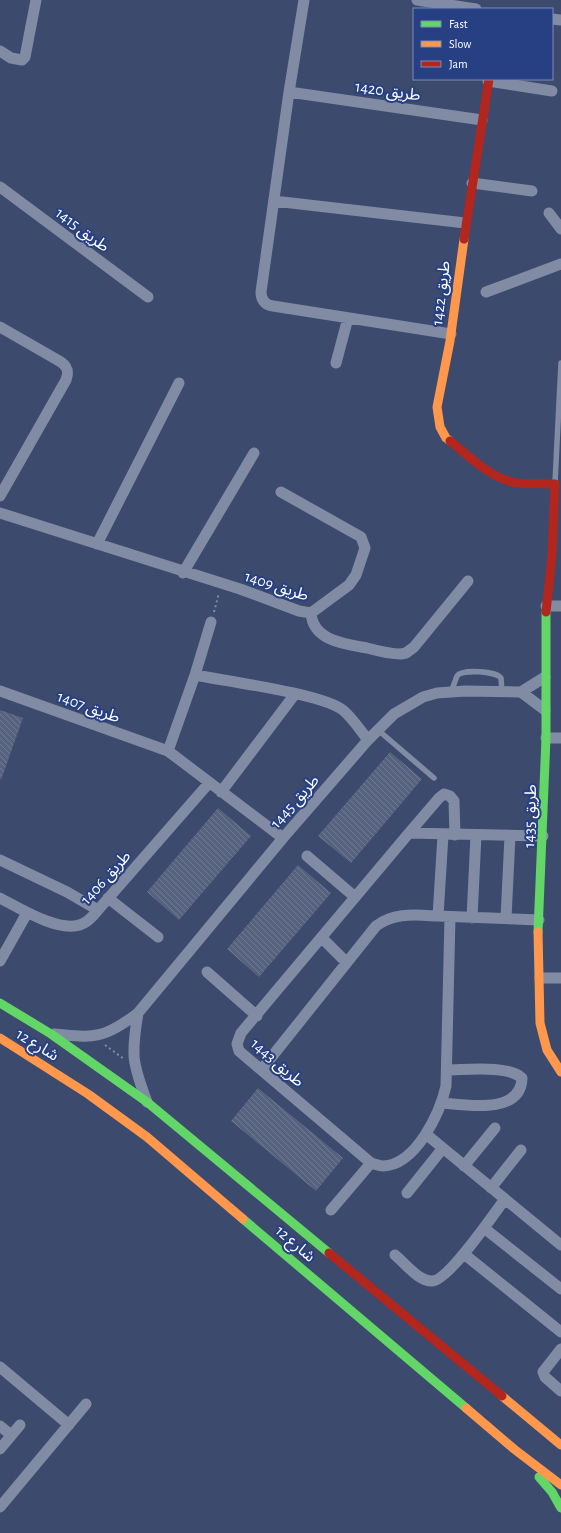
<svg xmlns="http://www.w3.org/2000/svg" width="561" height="1533" font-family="'Alegreya Sans','Noto Sans Arabic',sans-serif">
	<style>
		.building { fill: url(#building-back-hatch) }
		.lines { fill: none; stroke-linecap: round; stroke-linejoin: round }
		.path { stroke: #828ba4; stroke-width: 2; stroke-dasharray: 2 3; stroke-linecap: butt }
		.lane { stroke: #828ba4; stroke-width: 5.5 }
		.street { stroke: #828ba4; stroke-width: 11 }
		.fast { stroke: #63d668; stroke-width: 9 }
		.slow { stroke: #ff974d; stroke-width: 9 }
		.jam { stroke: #b3261e; stroke-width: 9 }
		.labels { text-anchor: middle; stroke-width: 4; stroke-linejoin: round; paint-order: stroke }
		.street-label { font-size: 16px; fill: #fff; stroke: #274083 }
	</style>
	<defs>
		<pattern id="building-back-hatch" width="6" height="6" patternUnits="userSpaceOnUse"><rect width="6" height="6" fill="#57627f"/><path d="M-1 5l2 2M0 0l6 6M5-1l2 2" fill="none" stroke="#707a92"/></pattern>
	</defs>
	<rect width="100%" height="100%" fill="#3c4a6e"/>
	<path class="building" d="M0,710L23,718L1,780L0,779Z
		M390,752L422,779L351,863L318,836Z
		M218,808L251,836L179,920L147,892Z
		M298,865L331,893L259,977L227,949Z
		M258,1088L343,1158L316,1191L231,1121Z"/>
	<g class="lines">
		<path class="path" d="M214,612L219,593
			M105,1045L124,1059"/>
		<path class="lane" d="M555,483L561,363
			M451,692L457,676C462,669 496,671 501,678L502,692
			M378,730L434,778"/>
		<path class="street" d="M304,0L289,92L261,292C261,300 265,305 273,306L451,334
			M417,0L476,9
			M552,19L561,20
			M0,51L11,58L22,60L25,57L36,0
			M488,81L552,91
			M289,92L482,120
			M472,183L532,191
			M0,187L148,297
			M274,201L465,223
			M549,213L561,229
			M486,292L561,264
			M0,327L61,362C68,367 69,372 66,380L0,496
			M336,363L348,318
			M0,513L240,589L299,611L311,613L349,585L356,575L365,548L361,537L281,492
			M97,544L179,383
			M183,573L254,453
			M546,606H561
			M311,613C313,641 345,644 367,648C378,651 389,654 401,654L406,653L414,647L468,581
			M195,675C225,681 325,694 344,711C353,719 361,731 368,740
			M0,691L168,751L283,838
			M521,692L545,677
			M546,738H561
			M168,751L195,675L211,622
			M221,792L295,694
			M409,833L439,798L444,794L450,796L454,801L455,835
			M443,835L438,916L539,920
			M307,856L355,897
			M0,860L67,892L98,910
			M0,898C19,908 61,934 82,924C88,922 94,915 98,910L209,783
			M108,898L158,937
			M450,917L446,1086C440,1113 416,1165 383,1166C379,1166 375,1164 371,1163L239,1051L237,1044L241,1033L409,833L543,836
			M472,918L476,835
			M506,918L510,836
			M322,938L346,962
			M0,961L27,913
			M207,972L257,1016
			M540,978H561
			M138,1013C131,1055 132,1062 147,1102
			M54,1034C95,1038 104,1039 138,1013L283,838L368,740L394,714L423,697L437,693L465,691L521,692L545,710
			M262,1069L376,926C394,912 416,915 438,916
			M442,1103C466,1105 521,1115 522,1078C508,1065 466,1070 447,1070
			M427,1135L561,1245
			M464,1166L495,1128
			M491,1188L521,1150
			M407,1193L443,1148
			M331,1210L371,1163
			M484,1228L561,1289
			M464,1254L561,1332
			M395,1255C405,1263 418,1281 432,1281C448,1281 494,1214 505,1199
			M561,1349L543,1372L545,1377L561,1391
			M0,1367L69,1425
			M0,1426L11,1435
			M0,1449L20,1425
			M0,1507L86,1404"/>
		<path class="fast" d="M538,932L546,738V612
			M0,1003L51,1034L147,1102L329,1253
			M243,1219L466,1408
			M539,1477L552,1492L561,1508"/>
		<path class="slow" d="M450,441L446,438L440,427L437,407L450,341L464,239
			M538,932L540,1023L547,1050L561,1072
			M0,1038L88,1094L147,1137L243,1219
			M502,1396L561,1445
			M466,1408L514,1449L561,1485"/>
		<path class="jam" d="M464,239L489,79
			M450,441C469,456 488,476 512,482C525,485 541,483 555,484L552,556L546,612
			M329,1253L502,1396"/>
	</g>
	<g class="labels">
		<g class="street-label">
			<text transform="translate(388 90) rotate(8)" y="6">طريق 1420</text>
			<text transform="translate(83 229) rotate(37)" y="6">طريق 1415</text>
			<text transform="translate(440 293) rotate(-83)" y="6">طريق 1422</text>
			<text transform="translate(277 585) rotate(18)" y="6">طريق 1409</text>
			<text transform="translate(89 706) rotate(20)" y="6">طريق 1407</text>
			<text transform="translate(294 801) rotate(-49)" y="6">طريق 1445</text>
			<text transform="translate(529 816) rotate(-88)" y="6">طريق 1435</text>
			<text transform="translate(105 877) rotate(-48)" y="6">طريق 1406</text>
			<text transform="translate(38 1044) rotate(32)" y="6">شارع 12</text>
			<text transform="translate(278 1062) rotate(41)" y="6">طريق 1443</text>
			<text transform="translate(296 1243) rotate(41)" y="6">شارع 12</text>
		</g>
	</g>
	<rect x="413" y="8" width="140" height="72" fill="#274083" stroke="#7d8cb5"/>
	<rect x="421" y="21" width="20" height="6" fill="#63d668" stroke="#7d8cb5"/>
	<text x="449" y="28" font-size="12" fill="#ffffff">Fast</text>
	<rect x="421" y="41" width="20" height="6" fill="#ff974d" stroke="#7d8cb5"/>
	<text x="449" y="48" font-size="12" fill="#ffffff">Slow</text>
	<rect x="421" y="61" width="20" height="6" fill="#b3261e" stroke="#7d8cb5"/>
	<text x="449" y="68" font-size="12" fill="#ffffff">Jam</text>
</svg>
